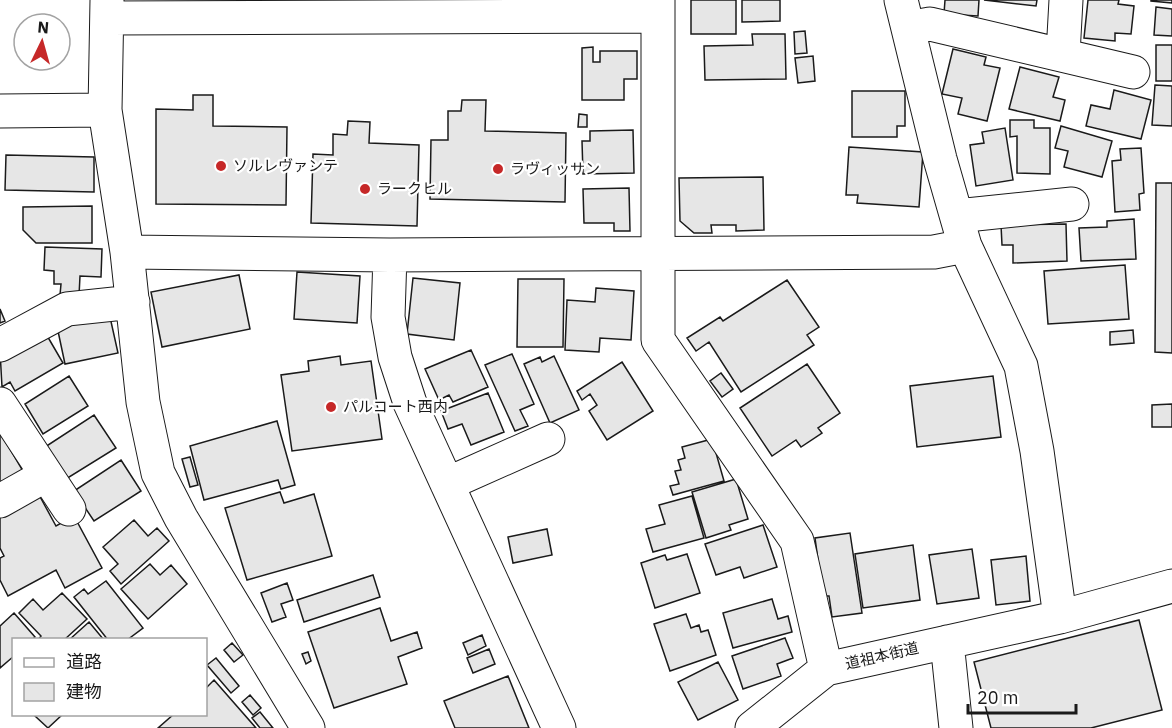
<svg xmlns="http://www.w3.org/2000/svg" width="1172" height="728" font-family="'IBM Plex Sans','Noto Sans JP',sans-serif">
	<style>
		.building { fill: #e6e6e6; stroke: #1a1a1a; stroke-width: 1.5 }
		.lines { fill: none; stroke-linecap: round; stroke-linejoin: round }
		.minor-casing { stroke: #1a1a1a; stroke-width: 35 }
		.minor { stroke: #fff; stroke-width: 33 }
		.poi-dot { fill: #c62828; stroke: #fff; stroke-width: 2 }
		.labels { text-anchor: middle; stroke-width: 4.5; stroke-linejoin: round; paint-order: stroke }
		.poi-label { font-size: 15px; fill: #1a1a1a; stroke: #fff; text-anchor: start }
		.street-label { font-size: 15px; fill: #1a1a1a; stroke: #fff }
	</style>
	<rect width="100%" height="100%" fill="#fff"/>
	<path class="building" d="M691,0H736V34H691Z
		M742,0H780V21L742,22Z
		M945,0H979L978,16L944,14Z
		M984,0H1037L1036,6Z
		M1088,0H1119L1118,4L1134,6L1131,34L1115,33V41L1084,38Z
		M1151,0H1172V3L1151,1Z
		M1156,7L1172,9V36L1154,35Z
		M805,31L807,53L795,54L794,32Z
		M752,34H785L786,79L705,80L704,46L753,45Z
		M1156,45H1172V81H1156Z
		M593,47V62H600V51H637V79H624V100H582V48Z
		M953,49L986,57L984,65L1000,68L987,121L958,114L962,98L942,94Z
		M813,56L815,81L798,83L795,58Z
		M1020,67L1059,77L1053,97L1065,100L1060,121L1009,109Z
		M1155,85L1172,86V126L1152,125Z
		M1114,90L1151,100L1141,139L1086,126L1091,105L1110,109Z
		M852,91H905V126H897V137H852Z
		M193,95H213V126L287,127L286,205L156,204V109L193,110Z
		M462,100H486L485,131L566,133L565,202L430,199L431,140H448V111H461Z
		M579,114L587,115V127H578Z
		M1010,120H1034V128H1050V174L1017,173V136L1010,137Z
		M348,121L370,122L369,143L419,145L417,226L311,223L313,154L333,155V134L347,135Z
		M1061,126L1112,141L1102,177L1064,167L1068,151L1055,148Z
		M1005,128L1013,180L976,186L970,145L984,143L982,132Z
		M633,130L634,173L583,174L582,141H590V131Z
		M849,147L923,152L919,207L857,203L858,195H846Z
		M1141,148L1144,193L1139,194L1140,210L1115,212L1112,161L1121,160L1120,149Z
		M6,155L94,157V192L5,190Z
		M763,177L764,230L736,231V225H711L712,233H694L680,221L679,178Z
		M1156,183H1172V353L1155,352Z
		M629,188L630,231H614V223H584L583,189Z
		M92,206V243H36L23,230V207Z
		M1134,219L1136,259L1081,261L1079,228L1107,227V221Z
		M1066,224L1067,261L1013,263V245H1002L1001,225Z
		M45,247L102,249L101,277L80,276L79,296L60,295L61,284H54V271L44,270Z
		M1125,265L1129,319L1048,324L1044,271Z
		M297,272L360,276L357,323L294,319Z
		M239,275L250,329L162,347L151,292Z
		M413,278L460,283L454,340L407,334Z
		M518,279H564L563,347H517Z
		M787,280L819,327L807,335L814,345L741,392L709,342L696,351L687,338L720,317L723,321Z
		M596,288L634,291L631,340L600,338L599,352L565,350L567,300L595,302Z
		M0,309L5,321L0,323Z
		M55,317H110L118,353L65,364Z
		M42,327L63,363L15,391L10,382L2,387L0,351Z
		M1133,330L1134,343L1110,345V332Z
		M471,350L488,387L453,402L449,395L439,400L425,369Z
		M512,354L534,404L520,410L528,426L515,431L485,365Z
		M340,356L341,365L371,361L382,439L292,451L281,375L309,371L308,361Z
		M554,356L579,410L550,423L524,364L540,357L542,362Z
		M622,362L653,411L607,440L589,411L597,405L590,394L582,400L577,391Z
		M807,364L840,413L818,428L822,433L801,447L796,440L772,456L740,408Z
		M721,373L733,389L722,397L710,381Z
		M69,376L88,406L43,434L25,404Z
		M993,376L1001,437L917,447L910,386Z
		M488,393L504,432L471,445L462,424L448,429L441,411Z
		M1172,404V427H1152V405Z
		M94,415L116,448L66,479L45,447Z
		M277,421L295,485L281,489L278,480L204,500L190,446Z
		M0,432L23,471L0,484Z
		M712,439L724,481L673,495L670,486L679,484L675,471L681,470L678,460L685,458L682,447Z
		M190,457L198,485L190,487L182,459Z
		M121,460L141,491L94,521L74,491Z
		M736,479L748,519L729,525L731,530L706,538L692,492Z
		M280,492L284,503L314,494L332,556L247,580L225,508Z
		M38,493L56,526L74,516L102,568L65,588L56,570L8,596L0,580V558L4,556L0,548V513Z
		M692,496L704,538L653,552L646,529L665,524L659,505Z
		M134,520L148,536L157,528L169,541L121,584L110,571L118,564L103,547Z
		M763,525L777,567L744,578L740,567L716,575L705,544Z
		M547,529L552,555L513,563L508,537Z
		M850,533L862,613L832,617L829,596H823L815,538Z
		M913,545L920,600L863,608L855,554Z
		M972,549L979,598L937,604L929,555Z
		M687,554L700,593L655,608L641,563L665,555L667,560Z
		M1026,556L1030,601L996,605L991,560Z
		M150,564L160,575L171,565L187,584L148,619L121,589Z
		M373,575L380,597L304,622L297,600Z
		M106,581L143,628L127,640H108L74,597L84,589L88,594Z
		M287,583L293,600L281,604L286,617L272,622L261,593Z
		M62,593L87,619L64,640H38L41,636L19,613L33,599L43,610Z
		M772,599L778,619L788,616L792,632L733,648L723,613Z
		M380,608L391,641L417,632L422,648L398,657L407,684L334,708L308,632Z
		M14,613L35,637L32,640H14V656L0,668V626Z
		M686,614L691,628L699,625L701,632L708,630L716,655L670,671L654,624Z
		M1139,620L1162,710L1091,728H991L974,662Z
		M89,622L104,640H69Z
		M482,635L486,646L468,655L463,643Z
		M785,638L793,658L777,664L781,676L743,689L732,656Z
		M232,643L243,655L234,662L224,650Z
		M489,649L495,664L473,673L467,658Z
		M308,652L311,661L306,664L302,654Z
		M216,658L239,686L231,693L207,665Z
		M718,662L738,700L698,720L678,682Z
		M508,676L529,728H455L444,701Z
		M214,680L256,728H158L174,714H206V688Z
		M250,695L261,708L253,715L242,702Z
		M260,712L273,728H260L252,718Z
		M37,714H63L48,728L35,716Z"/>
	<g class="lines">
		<g class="minor-casing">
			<path id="minor" d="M107,0L105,110L127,252L143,402L158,473L181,518L308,728
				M658,0V340L797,541L826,669
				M901,0L940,159L965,246L1021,366L1037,451L1060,617
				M108,18L658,16
				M908,28L930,24L1133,72
				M1063,54L1066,0
				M0,111L105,110
				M957,216L1072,204
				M127,252L390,255L934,252L965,246
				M390,255L388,317L395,357L410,403L559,728
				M0,345L67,309L133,302
				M0,404L69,509
				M447,484L548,439
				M0,501L46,475
				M947,642L956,728
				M752,728L826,669L1060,617L1172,586"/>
		</g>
		<use href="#minor" class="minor"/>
	</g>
	<g class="poi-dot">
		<circle cx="221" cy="166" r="6"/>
		<circle cx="498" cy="169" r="6"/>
		<circle cx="365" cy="189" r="6"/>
		<circle cx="331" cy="407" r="6"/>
	</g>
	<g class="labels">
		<g class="poi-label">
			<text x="233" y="171">ソルレヴァンテ</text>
			<text x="510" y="174">ラヴィッサン</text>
			<text x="377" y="194">ラークヒル</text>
			<text x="343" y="412">パルコート西内</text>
		</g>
		<g class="street-label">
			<text transform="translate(882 656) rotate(-13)" y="5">道祖本街道</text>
		</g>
	</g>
	<rect x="12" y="638" width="195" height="78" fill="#ffffff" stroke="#a3a3a3" stroke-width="1.5"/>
	<rect x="24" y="658" width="30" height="9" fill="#ffffff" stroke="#a3a3a3" stroke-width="1.5"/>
	<text x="66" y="668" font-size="18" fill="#1a1a1a">道路</text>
	<rect x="24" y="683" width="30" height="18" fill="#e6e6e6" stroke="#a3a3a3" stroke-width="1.5"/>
	<text x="66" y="698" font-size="18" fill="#1a1a1a">建物</text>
	<g transform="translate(42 42) rotate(5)"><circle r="28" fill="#ffffff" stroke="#a3a3a3" stroke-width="1.5"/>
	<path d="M0-4.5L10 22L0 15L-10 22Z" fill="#c62828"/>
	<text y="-9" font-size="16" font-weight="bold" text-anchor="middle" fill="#1a1a1a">N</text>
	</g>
	<path d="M968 704v9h108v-9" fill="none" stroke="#1a1a1a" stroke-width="3"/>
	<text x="977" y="704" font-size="18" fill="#1a1a1a" stroke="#ffffff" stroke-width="4.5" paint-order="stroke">20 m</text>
</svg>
